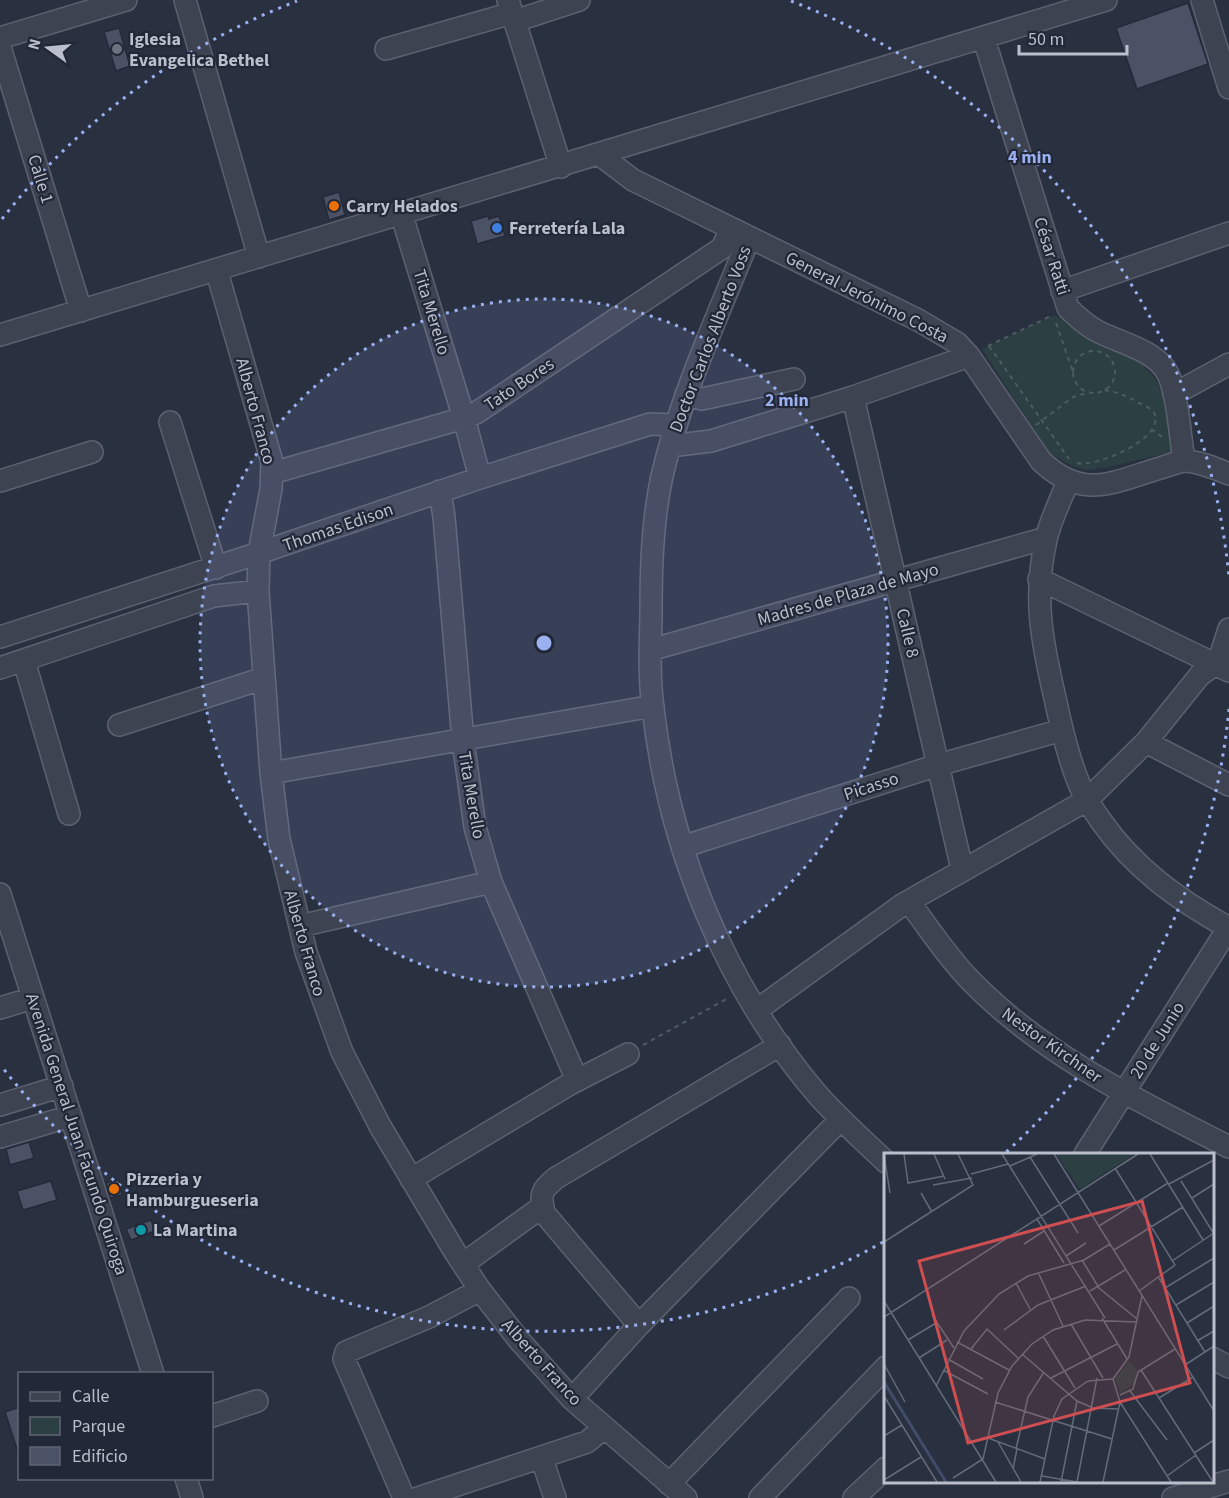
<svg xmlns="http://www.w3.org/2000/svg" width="1229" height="1498" font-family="'Source Sans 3',sans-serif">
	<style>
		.green { fill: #2c3f43 }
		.building { fill: #4b5265; stroke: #242a39; stroke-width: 1.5 }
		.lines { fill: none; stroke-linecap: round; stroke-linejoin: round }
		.minor-casing { stroke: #5c616f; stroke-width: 24 }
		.path { stroke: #4c5c61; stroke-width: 2; stroke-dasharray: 4.5 4.5; stroke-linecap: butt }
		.minor { stroke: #3d4351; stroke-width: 21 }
		.ring { fill: none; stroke: #9ab0f1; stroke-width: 3; stroke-dasharray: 3 6 }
		.worship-dot { fill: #6b7280; stroke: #222837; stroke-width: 2 }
		.food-dot { fill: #e8710a; stroke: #222837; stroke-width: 2 }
		.shop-dot { fill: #3f7fe0; stroke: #222837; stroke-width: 2 }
		.culture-dot { fill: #0f9aa8; stroke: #222837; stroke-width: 2 }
		.labels { text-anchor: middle; stroke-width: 4.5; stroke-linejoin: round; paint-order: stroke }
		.poi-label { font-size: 18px; font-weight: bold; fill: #bbbfcb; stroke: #222837; text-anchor: start }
		.street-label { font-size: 18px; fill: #bbbfcb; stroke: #222837 }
		.inset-river { fill: none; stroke: #404c69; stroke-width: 3 }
		.inset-road { fill: none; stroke: #636a78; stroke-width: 1.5 }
		.view { fill: #cf4e51; fill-opacity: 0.15; stroke: #cf4e51; stroke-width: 3 }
		.inset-edge { fill: none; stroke: #bbbfcb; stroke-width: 3 }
		.centre { fill: #9ab0f1; stroke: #222837; stroke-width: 3 }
		.ring-label { font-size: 18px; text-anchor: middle; font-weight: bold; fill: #9ab0f1; stroke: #222837; stroke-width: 4.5; stroke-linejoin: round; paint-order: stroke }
	</style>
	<rect width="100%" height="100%" fill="#293141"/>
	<path class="green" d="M1054,315L1136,357L1156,380L1167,403L1171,452L1109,467L1087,470L1072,466L1049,453L982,349Z"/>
	<path class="building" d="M1188,3L1208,64L1137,89L1116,28Z
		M119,28L130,66L116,71L104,32Z
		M339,192L345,215L329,220L323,197Z
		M488,216L489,219L499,216L505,236L477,244L471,221Z
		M29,1142L34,1158L10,1165L6,1149Z
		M119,1180L122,1195L110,1198L106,1183Z
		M51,1181L57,1200L23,1210L17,1191Z
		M151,1220L155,1231L131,1240L126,1229Z
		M20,1407V1449H17L5,1412Z"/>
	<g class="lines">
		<g class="minor-casing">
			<path id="minor" d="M185,0L259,257
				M508,0L561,167
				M1202,0L1229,88
				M515,21L579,0
				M0,38L126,0
				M984,39L1068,308C1077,317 1086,325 1097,331C1120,343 1156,350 1168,374C1178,396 1180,436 1184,461
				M0,47L81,311
				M386,49L512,13
				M600,155L633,180L918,320L957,343L969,356L1041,461C1082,500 1111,483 1157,469C1165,467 1176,462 1184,461C1198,461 1217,469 1229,474
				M402,216L464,418L480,478
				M749,238C718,316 681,394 662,476C652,522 651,570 651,617C650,647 649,678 653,708C669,849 725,986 817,1094C838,1118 863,1140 886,1162
				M217,272L272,462L271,489L259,553L258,591L271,773L279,839L306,952L342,1052L380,1126L455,1252L480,1290L519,1340L572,1399L686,1498
				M1062,291L1229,233
				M0,335C369,226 738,115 1106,0
				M1174,394L1229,364
				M686,395L702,399L794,379
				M853,397L962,869
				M170,422L216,568
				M670,446L711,441L853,397L969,356
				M272,473L464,418L476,413L722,248L731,229
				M0,481L92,452
				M1068,481C1061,500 1050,520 1046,540C1033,598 1042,642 1055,698C1061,727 1068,758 1080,786C1085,799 1093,809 1101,821C1134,868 1178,900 1229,928
				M440,491L444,517L463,741L475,827L491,882L577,1080
				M1039,579L1229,671
				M0,637L259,553L480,478L650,424L676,425
				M650,650L1046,538
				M24,661L69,814
				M0,668L214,596L258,591
				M119,725L264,678
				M1146,742L1229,785
				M271,773L653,706
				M682,847L938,765L1062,730
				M0,894L153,1374
				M909,902C929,928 947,957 971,981C1044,1056 1137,1100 1229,1147
				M300,926L491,882
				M0,1008L33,998
				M757,1010L902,905L1087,800L1146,742L1200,675L1215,664L1221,654L1229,629
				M0,1105L62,1086
				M0,1137L71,1116
				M1085,1154L1229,927
				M411,1179L570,1084L628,1054
				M463,1264L543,1206
				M639,1325L544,1213C540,1193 541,1191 556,1178L780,1045
				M1212,1358L1229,1367
				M572,1399L639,1325L841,1119
				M212,1416L257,1401
				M542,1459L555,1498
				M186,1478L192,1498
				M669,1484L849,1298
				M404,1498L344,1359L346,1352L429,1317L480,1290
				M418,1498L587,1442L604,1428
				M760,1498L886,1367
				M854,1498L886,1468
				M1173,1498L1229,1481"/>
		</g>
		<path class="path" d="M1056,323L1073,372
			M988,346L1053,315
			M989,346L1069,459
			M1073 372a21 21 0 1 1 42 0a21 21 0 1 1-42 0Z
			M1036,425L1073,397L1090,392
			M1151,429L1164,438
			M1077,463C1095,468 1167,438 1154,413C1151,408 1144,405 1139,403C1127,396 1117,392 1104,390
			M643,1045L730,997"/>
		<use href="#minor" class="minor"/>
	</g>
	<circle cx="544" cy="643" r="344" fill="#9ab0f1" fill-opacity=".12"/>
	<g class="ring">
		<circle cx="544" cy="643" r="344"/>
		<path d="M1229 709A688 688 0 0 1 1004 1154M883 1242A688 688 0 0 1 2 1067M2 219A688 688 0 0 1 297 1M791 1A688 688 0 0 1 1229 577"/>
	</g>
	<circle class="worship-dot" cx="117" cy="49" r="6"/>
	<g class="food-dot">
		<circle cx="334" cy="206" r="6"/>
		<circle cx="114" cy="1189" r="6"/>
	</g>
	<circle class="shop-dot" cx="497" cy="228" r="6"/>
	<circle class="culture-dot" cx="141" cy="1230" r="6"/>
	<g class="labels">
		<g class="poi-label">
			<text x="129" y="45">Iglesia<tspan x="129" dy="21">Evangelica Bethel</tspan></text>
			<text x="346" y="212">Carry Helados</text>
			<text x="509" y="234">Ferretería Lala</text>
			<text x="126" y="1185">Pizzeria y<tspan x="126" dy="21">Hamburgueseria</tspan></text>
			<text x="153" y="1236">La Martina</text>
		</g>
		<g class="street-label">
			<text transform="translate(41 179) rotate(73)" y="6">Calle 1</text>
			<text transform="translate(1052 256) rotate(72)" y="6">César Ratti</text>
			<text transform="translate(867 297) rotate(27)" y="6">General Jerónimo Costa</text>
			<text transform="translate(432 312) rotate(73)" y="6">Tita Merello</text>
			<text transform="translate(710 339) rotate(-69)" y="6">Doctor Carlos Alberto Voss</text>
			<text transform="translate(519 384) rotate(-34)" y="6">Tato Bores</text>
			<text transform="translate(256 411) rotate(75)" y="6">Alberto Franco</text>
			<text transform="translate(338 527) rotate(-19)" y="6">Thomas Edison</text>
			<text transform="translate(848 594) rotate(-16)" y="6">Madres de Plaza de Mayo</text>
			<text transform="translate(908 633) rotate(77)" y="6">Calle 8</text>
			<text transform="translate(871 786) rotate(-18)" y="6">Picasso</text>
			<text transform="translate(472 795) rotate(80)" y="6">Tita Merello</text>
			<text transform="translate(305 943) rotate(74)" y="6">Alberto Franco</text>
			<text transform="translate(1157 1040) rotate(-58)" y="6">20 de Junio</text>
			<text transform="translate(1052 1045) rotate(35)" y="6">Nestor Kirchner</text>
			<text transform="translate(77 1134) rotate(72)" y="6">Avenida General Juan Facundo Quiroga</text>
			<text transform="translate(542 1362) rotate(48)" y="6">Alberto Franco</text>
		</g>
	</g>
	<g transform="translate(884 1153)">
		<rect width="330" height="330" fill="#293141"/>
		<path d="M172,1H250L196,36ZM245,208L253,217L250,231L237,240L231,226Z" fill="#2c3f43"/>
		<path class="inset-river" d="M0,229L62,329"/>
		<path class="inset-road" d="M20,1L24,30L60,23M50,1L61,26M118,1L221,165M170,1L330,258M266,1L319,87M0,2L6,40M146,4L194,80M126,13L153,1M231,15L291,112L255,138M87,21L124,11M297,28L330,81M285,31L330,7M49,32L88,25M37,40L48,59M308,45L330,31M153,66L180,110M215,73L284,30M0,89L89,32L74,1M140,91L160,78M230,97L299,54M182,103L202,90M198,107L215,135L253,166M288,108L330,80M154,119L179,173M275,125L321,199M132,130L146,156M281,135L330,105M206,138L241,117M0,148L112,329M292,152L330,129M48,162L70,195M0,164L254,1M218,165L243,206M303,170L330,153M187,171L219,225M120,177L154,152L202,133M159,183L191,235M24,187L52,170M313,188L330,178M73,189L125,217M87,196L103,176L134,205M138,201L193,248L209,255L235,256M35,205L63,187M64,206L99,226M0,211L21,249M301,212L330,193M59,217L104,241M257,217L329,329M167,225L233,191M52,233L80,178L115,141L144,123L200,107L226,91M246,238L283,287M236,242L249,236L254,219L291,196M0,243L53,329M275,245L309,224M111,249L228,286M236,249L287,329M0,283L18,272M104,285L161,306M114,289L137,329M132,296L144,244L160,219M310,300L330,287M129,316L133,296M158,323L193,329M283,323L312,302M69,325L99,306L114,240L128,213L148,191L169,177L201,167L252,169M0,327L37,304M156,329L170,263L178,246L204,228L229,226M177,329L193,248M193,329L213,225M219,329L236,249L229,226L245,204L258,143"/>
		<path class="view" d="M258,48L306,230L84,290L35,108Z"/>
		<rect width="330" height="330" class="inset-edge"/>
	</g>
	<circle cx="544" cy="643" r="9" class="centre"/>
	<g class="ring-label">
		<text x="1030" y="163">4 min</text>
		<text x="787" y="406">2 min</text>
	</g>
	<rect x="18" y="1372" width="195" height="108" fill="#222837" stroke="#5f6472" stroke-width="1.5"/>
	<rect x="30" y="1392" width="30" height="9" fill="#3d4351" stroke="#5f6472" stroke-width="1.5"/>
	<text x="72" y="1402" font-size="18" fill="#bbbfcb">Calle</text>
	<rect x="30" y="1417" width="30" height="18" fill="#2c3f43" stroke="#5f6472" stroke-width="1.5"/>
	<text x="72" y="1432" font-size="18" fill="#bbbfcb">Parque</text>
	<rect x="30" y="1447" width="30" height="18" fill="#4b5265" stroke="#5f6472" stroke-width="1.5"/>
	<text x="72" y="1462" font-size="18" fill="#bbbfcb">Edificio</text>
	<g transform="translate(48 48) rotate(285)" stroke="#222837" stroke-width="4.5" paint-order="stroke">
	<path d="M0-4.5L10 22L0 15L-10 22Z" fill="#bbbfcb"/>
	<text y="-9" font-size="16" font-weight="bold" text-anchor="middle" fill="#bbbfcb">N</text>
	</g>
	<path d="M1019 45v9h108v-9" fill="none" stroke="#bbbfcb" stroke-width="3"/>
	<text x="1028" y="45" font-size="18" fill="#bbbfcb" stroke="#222837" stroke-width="4.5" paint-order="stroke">50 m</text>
</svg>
